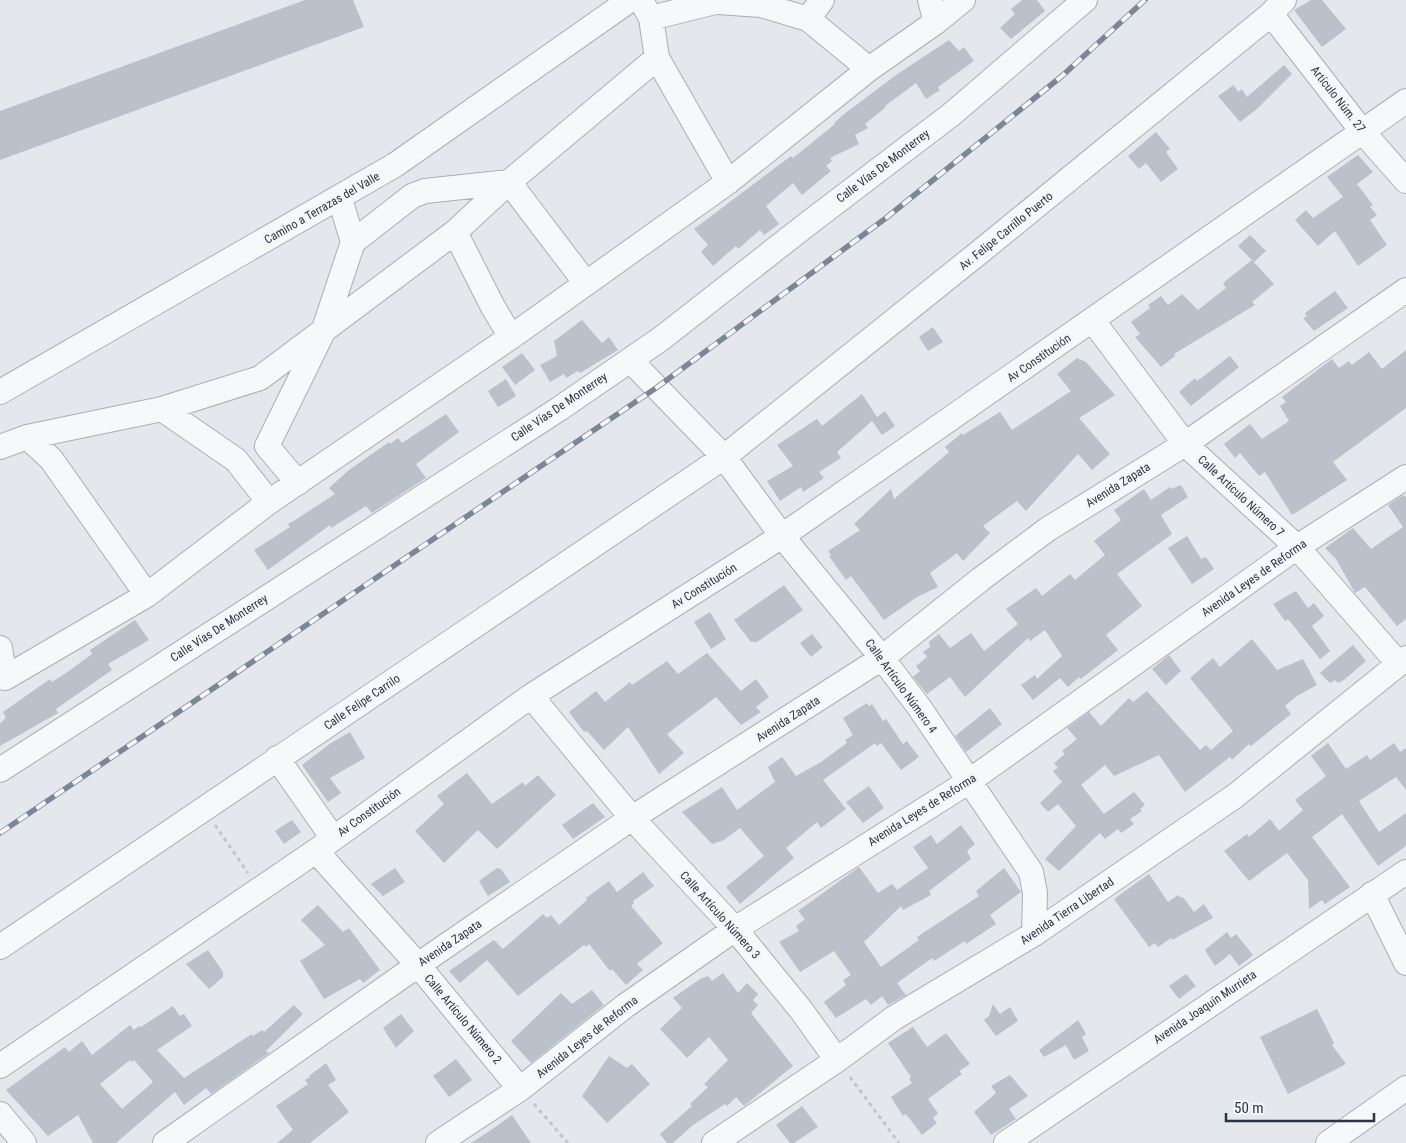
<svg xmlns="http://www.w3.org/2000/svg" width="1406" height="1143" font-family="'Roboto Condensed',sans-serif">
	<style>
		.building { fill: #bbc0ca; fill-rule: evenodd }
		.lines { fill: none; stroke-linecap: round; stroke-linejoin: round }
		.minor-casing { stroke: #a9aeb7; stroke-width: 26 }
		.path { stroke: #c2c5cb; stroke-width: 3; stroke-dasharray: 4 4; stroke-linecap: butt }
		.minor { stroke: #f7f8fa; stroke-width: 24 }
		.rail-casing { stroke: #7d8696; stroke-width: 5.5 }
		.rail { stroke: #f4f6f9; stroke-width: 4; stroke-dasharray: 11; stroke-linecap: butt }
		.labels { text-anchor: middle; stroke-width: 5; stroke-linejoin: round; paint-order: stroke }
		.street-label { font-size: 12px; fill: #2b3445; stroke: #f4f6f9 }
	</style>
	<rect width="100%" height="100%" fill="#e4e7ec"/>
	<path class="building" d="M305,0H353L364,27L0,160V111Z
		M1022,0H1037L1045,11L1011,39L1000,28L1015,14L1011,9Z
		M1311,0H1322L1346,29L1322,47L1294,10Z
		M949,40L959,51L964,47L974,61L938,87L940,90L926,99L916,83L885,106L886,107L865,124L868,128L855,135L859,144L830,158L832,161L826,166L831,171L802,195L793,183L766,206L779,224L764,235L760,230L738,249L736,246L713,266L701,252L708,245L694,229L791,156L793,158L835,124L834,123L843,115L896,75Z
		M1284,65L1292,74L1257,109L1240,122L1218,96L1234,85L1238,92L1242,89L1247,97Z
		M1156,132L1170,149L1166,152L1178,169L1161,182L1146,163L1139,169L1128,156Z
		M1358,155L1373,172L1357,184L1373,205L1370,207L1377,215L1370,220L1387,245L1358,266L1335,231L1318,246L1295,220L1306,210L1313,218L1343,197L1327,177Z
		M1250,235L1266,251L1254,262L1238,246Z
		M1252,260L1274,284L1252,302L1255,305L1174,354L1175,356L1161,367L1135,337L1140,334L1131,322L1150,308L1148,305L1161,296L1168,305L1182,294L1198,310L1226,288L1223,283Z
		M1335,291L1348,308L1314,331L1303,318L1307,316L1305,313Z
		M582,320L602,343L609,337L618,350L580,373L578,371L566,378L564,374L550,382L540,365L557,356L554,341Z
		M933,327L943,342L928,351L919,337Z
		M1406,350V408L1333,462L1347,480L1292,515L1265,472L1259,476L1240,453L1235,458L1224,444L1250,424L1262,439L1289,421L1280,406L1286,402L1282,397L1332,359L1339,368L1349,361L1352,365L1369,352L1382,369Z
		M522,353L535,370L515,385L502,367Z
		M1230,356L1239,367L1191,406L1179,392L1195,378L1197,381Z
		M1077,358L1086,362L1115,395L1079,418L1110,454L1092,470L1078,454L1026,511L1017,501L983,526L990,533L963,561L957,553L930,573L938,587L917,597L884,620L851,576L846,580L829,556L831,555L828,551L860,530L854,524L891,489L894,499L949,452L945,447L962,433L963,435L1000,412L1012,430L1071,391L1057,374Z
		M506,379L516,396L498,407L488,391Z
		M862,394L877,417L885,411L895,426L882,435L872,421L837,452L841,458L819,472L824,478L803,492L801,487L780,501L767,481L793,466L777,445L817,419L822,426Z
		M446,414L459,432L416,464L426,478L372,513L366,506L331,528L330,525L268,570L254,550L290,527L288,524L295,520L335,494L329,488L349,470L389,442L390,444L398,438L402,443Z
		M1181,485L1188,497L1161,515L1172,534L1117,574L1142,606L1106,635L1118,650L1081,679L1079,677L1068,687L1060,678L1033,700L1021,685L1035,675L1037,679L1062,656L1045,630L1030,641L1028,638L965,697L950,677L927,694L913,677L920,671L916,666L927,657L923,652L930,647L929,642L939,634L950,648L971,633L984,651L1018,624L1006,609L1036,588L1042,596L1070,574L1075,580L1105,555L1094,541L1121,520L1114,510L1144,489L1151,500L1170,487L1171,489Z
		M1403,495L1406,497V619L1397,626L1365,587L1355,593L1336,559L1325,548L1353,528L1371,549L1403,527L1388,505Z
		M1187,536L1201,559L1206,557L1214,569L1192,584L1168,548Z
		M784,585L803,610L757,642H751L734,620Z
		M1296,591L1308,608L1314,603L1324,616L1312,626L1330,651L1320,659L1288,619L1285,621L1273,604Z
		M710,612L726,639L711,649L694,622Z
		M135,620L149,640L108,664L112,670L56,709L58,713L0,746V723L6,718L3,712L50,679L52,682L66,673L92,654L90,650Z
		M812,634L823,647L811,657L800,643Z
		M1252,639L1277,670L1303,659L1317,685L1297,696L1285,706L1291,714L1251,746L1249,744L1232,760L1230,757L1185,792L1159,755L1114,776L1105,765L1081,785L1104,814L1134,792L1145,805L1140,809L1142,811L1130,819L1134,824L1121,833L1118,829L1105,839L1100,833L1059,871L1045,859L1076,826L1058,804L1048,812L1040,803L1062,782L1053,771L1058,768L1054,763L1065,754L1062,751L1077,739L1067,728L1089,712L1101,726L1129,698L1133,702L1147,691L1200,750L1206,745L1211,750L1233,731L1190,678L1213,658L1220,667Z
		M1353,645L1366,661L1344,680L1338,683L1335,680L1330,683L1320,673Z
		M707,653L741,691L756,679L769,697L756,707L761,712L741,725L716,697L667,734L684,753L659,774L628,727L604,750L588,732L583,731L569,712L596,691L605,702L630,682L632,685L667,661L678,674Z
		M1169,655L1181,671L1166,685L1152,669Z
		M867,703L869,706L872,704L883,721L886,719L903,744L907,741L919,757L901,770L881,743L877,746L875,743L823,780L846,809L821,828L817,822L786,848L794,858L740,904L726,887L764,856L740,828L724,840L712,844L682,812L722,787L737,810L775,782L768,767L782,757L796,776L821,762L847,743L845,740L853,735L843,718Z
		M990,708L1002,724L966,752L955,736Z
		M350,732L365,758L330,778L341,793L328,802L302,765L331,743Z
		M1328,743L1346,769L1367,755L1370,760L1394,743L1400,752L1406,748V790L1396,777L1359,801L1379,832L1406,813V846L1378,866L1342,814L1312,837L1350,887L1325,904L1322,900L1309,909L1308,880L1287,853L1249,881L1224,851L1247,834L1249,837L1270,819L1279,831L1303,810L1295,800L1326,776L1311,756Z
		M467,773L492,804L523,782L525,786L538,775L556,795L497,849L478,830L444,863L415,831L444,804L437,796Z
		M869,786L884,808L863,823L846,802Z
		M593,803L605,817L573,839L562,825Z
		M292,820L301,832L284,844L275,831Z
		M961,825L975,844L967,851L971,859L929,891L931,895L903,910L901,906L864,942L881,967L919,940L917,937L979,896L976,891L1004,868L1021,892L990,915L996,924L966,944L965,941L934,961L932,958L897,983L906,995L888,1005L882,996L871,1005L866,999L836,1018L824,1002L846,985L843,980L851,975L834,951L800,972L779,942L799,931L796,926L805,919L798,911L859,867L878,893L892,884L897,890L928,868L913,847L931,835L937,844Z
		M395,868L405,882L383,896L371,884Z
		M497,868L501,869L510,882L488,896L479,881Z
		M643,872L654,886L633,901L634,903L631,906L663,943L637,964L643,970L626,985L612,969L610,971L589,944L586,947L584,945L518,996L487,960L460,983L449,971L494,940L503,949L543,914L547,918L551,915L559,925L587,900L586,898L609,881L617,892Z
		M1149,874L1168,902L1178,895L1181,898L1183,897L1194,912L1204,904L1213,918L1172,940L1171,938L1158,947L1155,943L1149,947L1114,899Z
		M318,905L343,932L349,928L380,970L363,983L360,979L324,999L300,961L325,945L301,920Z
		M1227,932L1231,938L1236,934L1253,955L1239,966L1230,954L1215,966L1205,950Z
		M208,950L223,972V977L209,989L186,964Z
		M723,973L738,993L747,983L758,994L753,1000L758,1005L751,1013L793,1066L744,1106L736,1097L727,1106L725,1104L693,1125L673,1143H667L660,1134L692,1106L690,1104L708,1087L704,1084L728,1060L709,1037L687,1058L660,1029L682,1008L673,998L700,979L708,976L712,981Z
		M1186,974L1196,986L1179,999L1169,986Z
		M592,990L604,1005L531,1063L511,1041L561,993L572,1004Z
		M993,1004L1000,1014L1010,1007L1018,1021L996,1036L984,1020L989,1016Z
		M294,1005L303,1014L266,1051L269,1053L211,1094L206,1088L184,1105L175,1092L116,1143H93L78,1115L48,1136L6,1090L65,1047L69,1052L82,1041L92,1055L130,1025L134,1030L139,1026L141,1027L173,1006L180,1016L184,1014L192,1026L157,1050L184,1078L252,1034L253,1036L262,1030L264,1032ZM130,1060L131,1062L134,1060L153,1082L122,1109L100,1084Z
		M1317,1009L1334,1043L1332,1045L1346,1064L1288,1094L1260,1037Z
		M401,1014L414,1031L396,1048L383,1028Z
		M1078,1020L1086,1034L1082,1037L1089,1051L1074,1060L1066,1045L1044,1057L1039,1050Z
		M913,1027L927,1047L946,1033L970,1064L959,1071L962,1074L928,1099L938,1113L933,1118L937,1123L922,1135L906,1114L903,1116L891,1097L912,1083L909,1079L911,1077L888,1043Z
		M609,1056L627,1068L632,1064L650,1084L607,1123L582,1096Z
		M456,1059L472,1080L449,1097L433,1076Z
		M326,1063L336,1080L328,1085L349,1112L310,1143H277L293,1130L276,1106L308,1084L305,1080L310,1077L309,1076Z
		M1010,1075L1028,1096L1009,1109L1016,1119L991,1135L974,1112L996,1093L991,1086Z
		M802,1106L818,1127L794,1143H790L776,1125Z
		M512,1115L531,1143H471L494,1128Z"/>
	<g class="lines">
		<g class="minor-casing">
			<path id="minor" d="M930,0L936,22
				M718,2L761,5L808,19L869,69
				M643,4L651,18L723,0
				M1271,14L1362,131L1406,181
				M808,19L822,0
				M657,58L728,182
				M340,199L353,242L412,196L425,191L509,182L657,58L651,18
				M455,232L493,307L511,337
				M1093,321L1185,444L1297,547L1398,663
				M630,360L724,457L782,536L882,658L919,707L1031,872L1035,893L1034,934
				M0,392L395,165L630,0
				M162,409L260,378L455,232L509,182L585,282
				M27,437L51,459L147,595
				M0,447L27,437L162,409L236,460L269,502
				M298,483L267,446L323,332L353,242
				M0,648L5,678L147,595L269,502L511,337L728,182L869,69L936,22L963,0
				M531,696L632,818L735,929L801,1010L837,1060
				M277,758L333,838
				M0,770L559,409L662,338L810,222L952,114L1085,0
				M316,851L418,965L520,1089
				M1372,894L1406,963
				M0,947L724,457L981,251L1271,14L1284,0
				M0,1066L316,851L531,696L782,536L1406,101
				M0,1114L24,1143
				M165,1143L418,965L632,818L882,658L981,579L1048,529L1185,444L1406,290
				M438,1143L520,1089L625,1006L735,929L968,782L1297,547L1406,477
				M714,1143L837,1060L894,1018L1034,934L1235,796L1406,658
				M1006,1143L1406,872
				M1328,1143L1406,1088"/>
		</g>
		<path class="path" d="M215,825L248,873
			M850,1077L899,1143
			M534,1104L568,1143"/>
		<use href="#minor" class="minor"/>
		<g class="rail-casing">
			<path id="rail" d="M0,833L656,388L886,218L1062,76L1145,0"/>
		</g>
		<use href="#rail" class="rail"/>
	</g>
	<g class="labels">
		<g class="street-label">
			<text transform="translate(1338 99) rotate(52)" y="4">Artículo Núm. 27</text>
			<text transform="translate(883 166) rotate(-37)" y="4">Calle Vías De Monterrey</text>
			<text transform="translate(322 208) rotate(-30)" y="4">Camino a Terrazas del Valle</text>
			<text transform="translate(1006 231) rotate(-39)" y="4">Av. Felipe Carrillo Puerto</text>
			<text transform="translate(1039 358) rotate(-35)" y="4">Av Constitución</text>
			<text transform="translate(559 407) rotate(-34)" y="4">Calle Vías De Monterrey</text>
			<text transform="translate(1118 485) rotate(-32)" y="4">Avenida Zapata</text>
			<text transform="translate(1241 496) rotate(43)" y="4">Calle Artículo Número 7</text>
			<text transform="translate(1254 578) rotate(-35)" y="4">Avenida Leyes de Reforma</text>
			<text transform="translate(704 586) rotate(-32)" y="4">Av Constitución</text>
			<text transform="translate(219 628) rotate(-33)" y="4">Calle Vías De Monterrey</text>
			<text transform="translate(901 686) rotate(54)" y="4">Calle Artículo Número 4</text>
			<text transform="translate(362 702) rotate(-34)" y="4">Calle Felipe Carrilo</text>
			<text transform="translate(788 719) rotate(-33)" y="4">Avenida Zapata</text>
			<text transform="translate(922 810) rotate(-32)" y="4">Avenida Leyes de Reforma</text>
			<text transform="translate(369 812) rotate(-36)" y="4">Av Constitución</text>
			<text transform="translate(1067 911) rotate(-34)" y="4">Avenida Tierra Libertad</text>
			<text transform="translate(720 915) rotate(48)" y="4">Calle Artículo Número 3</text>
			<text transform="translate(450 943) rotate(-34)" y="4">Avenida Zapata</text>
			<text transform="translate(1205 1007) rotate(-34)" y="4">Avenida Joaquín Murrieta</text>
			<text transform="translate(463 1019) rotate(50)" y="4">Calle Artículo Número 2</text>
			<text transform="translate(587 1037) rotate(-38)" y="4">Avenida Leyes de Reforma</text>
		</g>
	</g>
	<path d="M1226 1113v8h148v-8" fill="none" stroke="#2b3445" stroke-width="2.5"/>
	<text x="1234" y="1113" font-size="15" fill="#2b3445" stroke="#f4f6f9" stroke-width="4" paint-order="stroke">50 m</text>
</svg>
